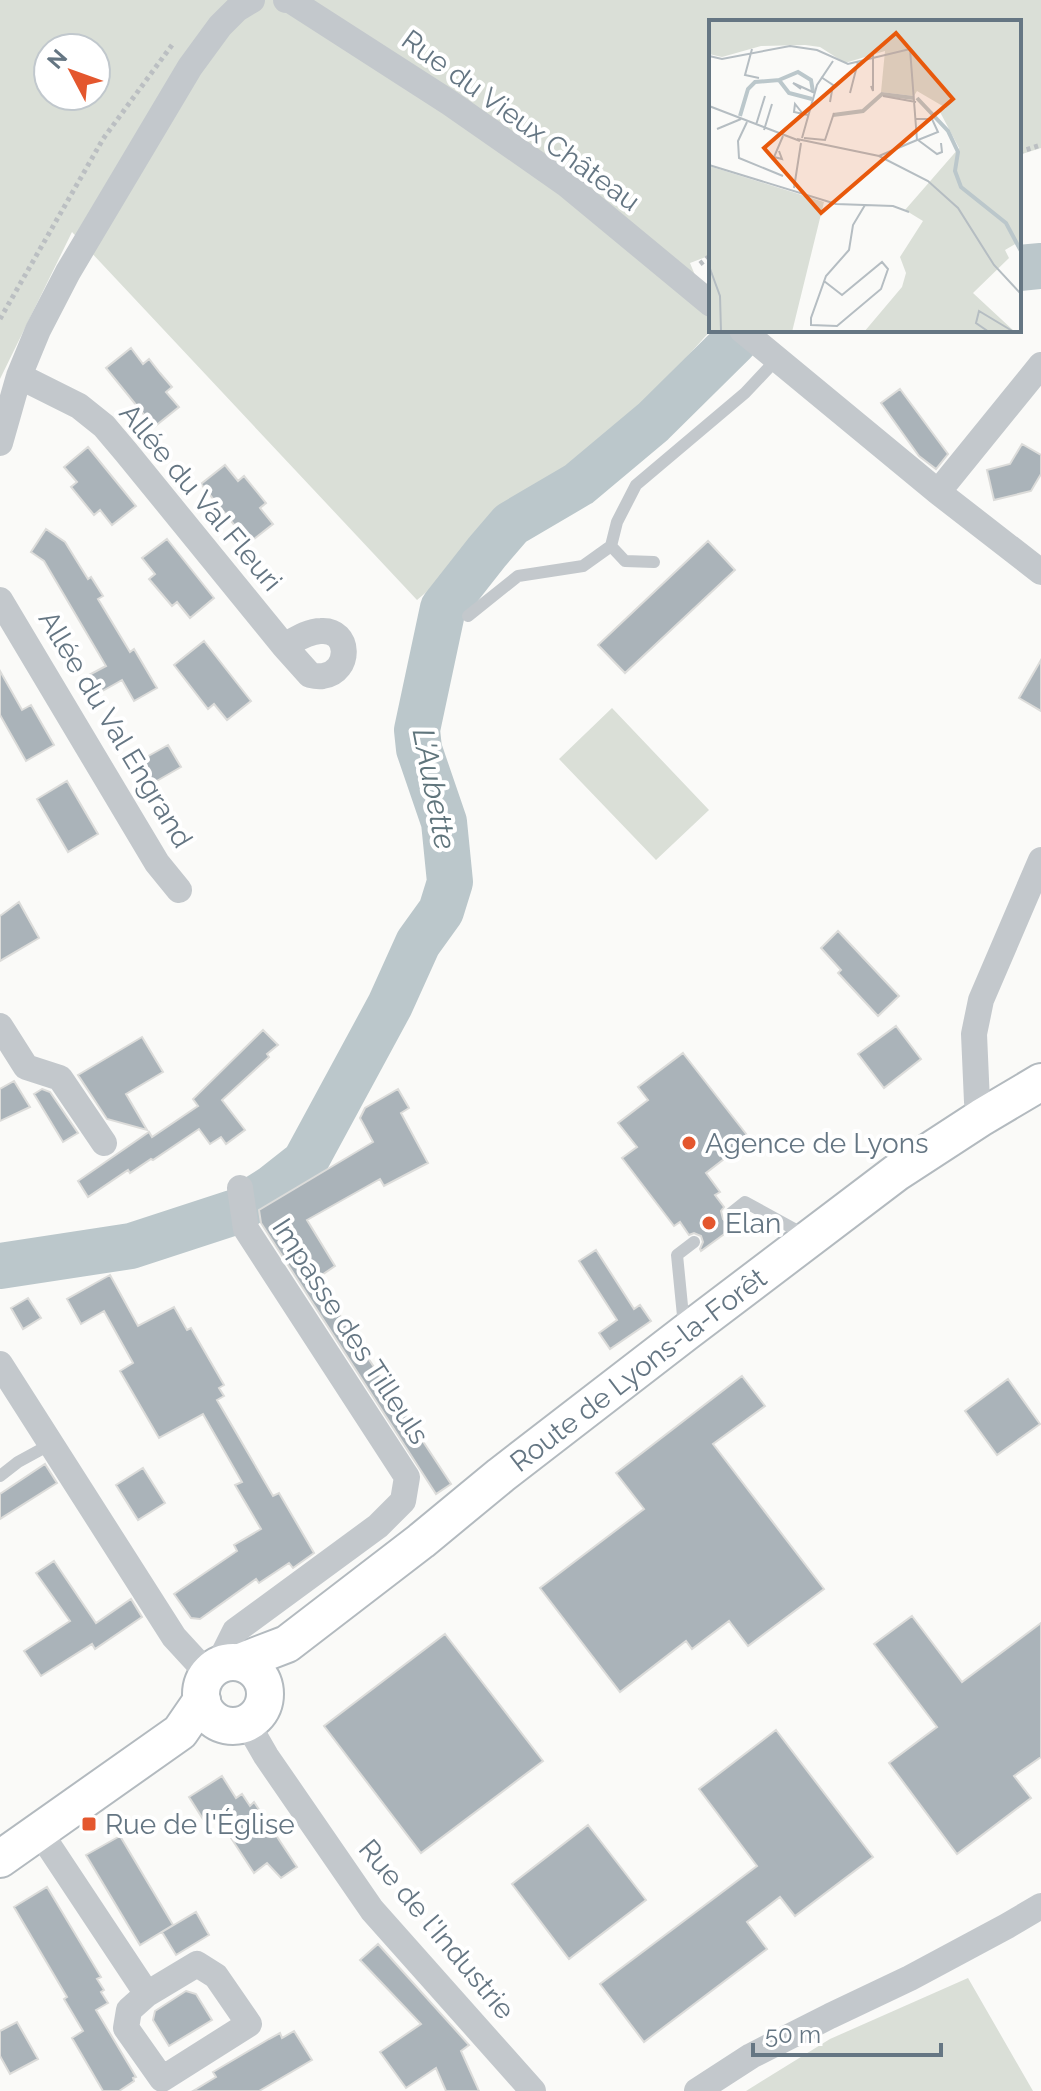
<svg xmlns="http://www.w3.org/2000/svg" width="1041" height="2091" font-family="Raleway,sans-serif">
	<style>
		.green { fill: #dadfd7; fill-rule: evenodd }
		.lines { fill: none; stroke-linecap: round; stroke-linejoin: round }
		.river { stroke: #bbc7cb; stroke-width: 46 }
		.building { fill: #aab3b9; stroke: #dcdcda; stroke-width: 2 }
		.secondary-casing { stroke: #b3babf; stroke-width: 40 }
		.path { stroke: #bbbfc2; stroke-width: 5; stroke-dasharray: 4 4; stroke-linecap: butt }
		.service { stroke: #c3c8cc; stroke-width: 12 }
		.minor { stroke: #c3c8cc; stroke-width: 26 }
		.secondary { stroke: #fff; stroke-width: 36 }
		.poi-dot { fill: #e4572e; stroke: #fff; stroke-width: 3 }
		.labels { text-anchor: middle; stroke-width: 8; stroke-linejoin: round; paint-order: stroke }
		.street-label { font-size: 28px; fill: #657683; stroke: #fff }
		.poi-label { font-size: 28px; fill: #657683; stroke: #fff; text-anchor: start }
		.water-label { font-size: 30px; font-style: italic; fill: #60757c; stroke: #fff }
		.inset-river { fill: none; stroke: #bbc7cb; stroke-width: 4 }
		.inset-road { fill: none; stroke: #b5bdc2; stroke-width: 2 }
		.view { fill: #e8590c; fill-opacity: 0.15; stroke: #e8590c; stroke-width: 4 }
		.inset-edge { fill: none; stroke: #657683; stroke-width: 4 }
	</style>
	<rect width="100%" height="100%" fill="#fafaf8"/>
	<path class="green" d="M0,0H1041V148L1019,155V22H711V255L690,263L711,314V330L633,417L417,600L72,232L0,379ZM48,48H96V96H48Z
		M612,708L709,810L656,860L559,759Z
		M968,1978L1033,2091H746L830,2039Z"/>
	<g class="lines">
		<path class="river" d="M1019,268L1041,266
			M245,1205L272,1188L305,1162L390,1005L418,943L441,911L450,882L444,822L419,749L417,730L443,608L487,552L511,524L579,484L653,422L734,342
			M0,1266L131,1246L232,1213"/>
	</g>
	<path class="building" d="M131,348L143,364L149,359L160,373L172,387L166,392L179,407L154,427L106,368Z
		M900,389L948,454L936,469L919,456L881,403Z
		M1022,444L1041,455V474L1031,491L994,500L987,470L1010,464Z
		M88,447L136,506L112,525L100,510L94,515L71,487L77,482L64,467Z
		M225,465L238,481L244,476L266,503L260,508L273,524L249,543L201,484Z
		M46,529L65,542L88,579L91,577L103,596L98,599L130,652L134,649L157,688L134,701L122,680L99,693L89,675L106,666L44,561L31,552Z
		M167,539L214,598L190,618L177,602L172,606L149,579L155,574L142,558Z
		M708,541L735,570L625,673L598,645Z
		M204,641L251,701L227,720L214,704L208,709L174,665Z
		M1041,660V711L1019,698Z
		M0,671L22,710L31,705L54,745L26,761L0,715Z
		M168,745L181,767L148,786L134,764Z
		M67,781L98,834L68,852L37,799Z
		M19,902L39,938L0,961V916Z
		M838,931L899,996L878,1016L838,973L841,970L821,948Z
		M896,1026L921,1059L884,1088L858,1054Z
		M263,1030L278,1045L267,1054L269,1057L222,1100L245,1130L226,1144L221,1137L210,1144L199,1129L153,1160L151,1159L130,1173L128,1170L88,1197L78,1181L149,1132L152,1137L198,1106L193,1099Z
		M142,1037L163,1072L126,1094L147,1130L107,1119L78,1075Z
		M683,1053L750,1139L706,1173L720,1192L715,1195L724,1207L721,1211L723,1219L727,1223L735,1221L738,1224L701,1251L700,1249L703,1242L701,1236L694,1233L689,1235L680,1222L674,1226L622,1158L637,1147L618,1123L648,1100L638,1087Z
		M14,1081L30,1107L0,1121V1089Z
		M42,1089L50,1092L78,1133L63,1142L34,1094Z
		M398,1089L409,1108L401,1113L428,1163L384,1186L380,1179L307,1220L335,1266L316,1279L451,1484L436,1494L261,1223L259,1210L373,1142L360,1118L365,1108Z
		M596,1250L634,1309L640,1305L651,1321L610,1349L599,1333L617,1320L579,1261Z
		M110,1275L138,1326L174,1307L187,1330L191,1328L224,1385L219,1388L224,1396L217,1400L273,1496L279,1493L314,1553L293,1568L289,1563L259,1583L256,1579L200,1619L191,1618L174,1594L237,1551L234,1545L261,1529L235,1485L242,1482L203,1414L159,1438L120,1371L133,1363L104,1311L81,1324L67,1299Z
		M28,1298L41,1318L23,1329L11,1308Z
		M742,1376L765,1406L713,1444L824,1589L748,1646L729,1621L692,1649L686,1641L620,1692L540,1588L644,1509L616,1473Z
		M1008,1379L1040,1424L997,1455L965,1411Z
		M45,1464L57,1483L0,1519V1494Z
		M143,1468L165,1503L138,1520L116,1485Z
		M54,1561L96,1623L131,1599L142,1617L95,1649L92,1644L41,1676L24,1651L70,1621L36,1573Z
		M912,1616L962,1682L1041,1623V1757L1014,1776L1031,1798L957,1854L889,1763L937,1727L874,1644Z
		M445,1634L543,1761L421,1853L324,1726Z
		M776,1730L873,1857L795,1916L780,1897L747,1922L767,1949L644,2042L600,1984L757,1866L699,1789Z
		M222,1776L236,1798L242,1794L250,1806L254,1802L297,1867L281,1878L267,1863L254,1873L214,1812L203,1819L189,1797Z
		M588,1825L646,1900L569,1959L512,1884Z
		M120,1836L173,1925L140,1945L86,1855Z
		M47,1887L101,1977L97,1979L104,1990L101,1992L108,2003L96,2010L136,2077L133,2078L134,2081L119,2091H103L72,2038L83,2031L64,1999L67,1997L14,1907Z
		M196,1912L209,1935L176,1955L162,1932Z
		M378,1944L469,2045L461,2051L479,2091H446L436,2068L406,2088L380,2052L421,2024L360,1960Z
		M186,1991L196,1994L212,2020L169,2046L153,2020L155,2011Z
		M17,2022L38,2059L10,2074L0,2056V2031Z
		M294,2031L312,2060L259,2091H193L216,2077L213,2072L269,2039L280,2033L282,2038Z"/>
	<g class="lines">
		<g class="secondary-casing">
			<g id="secondary">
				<circle cx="233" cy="1694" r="32"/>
				<path id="s1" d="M240,1662L287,1644L421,1541L501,1475L685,1333L896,1173L982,1117L1041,1082"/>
				<path d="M0,1859L180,1732L202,1700"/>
			</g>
		</g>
		<path class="path" d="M1019,152L1041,145
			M700,264L711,255
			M0,319L103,139L172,45"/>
		<path class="service" d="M611,546L625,561L654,562
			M468,616L518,576L583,566L611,546L617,522L636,485L745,393L777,359
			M730,1214L745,1202L807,1236
			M684,1326L677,1255L694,1242
			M0,1476L18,1462L51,1444"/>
		<path class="minor" d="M286,0H290L450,103L566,184L711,304
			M742,330L938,492L1041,572
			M19,376L79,406L104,426L126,452L284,646L310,675C314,676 318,677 323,676C351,672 351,629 321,631C308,631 295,640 284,646
			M0,443L19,376L38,330L68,272L190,67L220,26L237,9L252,0
			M938,492L1041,365
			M0,600L157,863L179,890
			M0,1026L26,1067L60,1078L104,1143
			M982,1117L977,1102L974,1034L981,1000L1041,860
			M0,1364L174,1637L208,1674
			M228,1662L225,1651L235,1631L378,1526L403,1501L407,1477L246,1229L240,1188
			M247,1723L266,1756L372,1910L533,2091
			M39,1831L147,1994L129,2010L126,2028L162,2079L249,2024L216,1976L197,1964L147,1994
			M697,2091L751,2056L830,2016L910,1978L1007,1926L1041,1906"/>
		<use href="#secondary" class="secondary"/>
	</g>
	<g class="poi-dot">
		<circle cx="689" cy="1143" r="8"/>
		<circle cx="709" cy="1223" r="8"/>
		<rect x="81" y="1816" width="16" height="16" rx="4"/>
	</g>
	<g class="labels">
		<g class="street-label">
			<text transform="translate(521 120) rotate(36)" y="10">Rue du Vieux Château</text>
			<text transform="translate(201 497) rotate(50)" y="10">Allée du Val Fleuri</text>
			<text transform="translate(116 729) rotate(59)" y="10">Allée du Val Engrand</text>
			<text transform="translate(351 1331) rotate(57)" y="10">Impasse des Tilleuls</text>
			<text dy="10" stroke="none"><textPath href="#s1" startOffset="496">Route de Lyons-la-Forêt</textPath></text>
			<text transform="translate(437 1929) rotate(50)" y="10">Rue de l'Industrie</text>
		</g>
		<g class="poi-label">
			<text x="705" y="1153">Agence de Lyons</text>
			<text x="725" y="1233">Elan</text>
			<text x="105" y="1834">Rue de l'Église</text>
		</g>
		<g class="water-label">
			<text transform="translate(434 789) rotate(79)" y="10">L'Aubette</text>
		</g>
	</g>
	<g transform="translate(709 20)">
		<rect width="312" height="312" fill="#fafaf8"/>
		<path d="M0,0H312V229L308,223L296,230L300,238L264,273L306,312H155L193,267L197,253L191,237L214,201L196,190L250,128L231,92L237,88L208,71L205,76L172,72L176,31L136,43L111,27L96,25L52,26L13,37L0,34ZM0,146L115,182L83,312H0Z" fill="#dadfd7"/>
		<path class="inset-river" d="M70,60L89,52L102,60L104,72M208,78L239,111L249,132L246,151L252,167L297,203L312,231M124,95L154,91L173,74L205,78M31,96L39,69L46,62L70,60L80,73L103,79"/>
		<path class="inset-road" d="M43,29L36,55L50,58M0,36L13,39L81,26L108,30L139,44L201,29L208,120L170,136M112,57L124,65L121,82M162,66L164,71V35M92,69L84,63L106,73M141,73L149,42M174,76L207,82M0,86L91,121M94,94L86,84L85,92L99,95M207,99H223L229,112L209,120M38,102L29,121L30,138L74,156M47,105L56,76M8,109L32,99M55,110L63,84M93,118L108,65L124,41M95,118L116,120L125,93M88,119L170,136L219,161L249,188L285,245L312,274M209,120L228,134L233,132L232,123M70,131L73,139L65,137L74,116M0,145L127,184L184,186L200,192M85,168L92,123M0,246L11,276L12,312M115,261L133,275L173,242L179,249L172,269L128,306L102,305V298L117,256L140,230L144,205L156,185M280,312L267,303L270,291L305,312"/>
		<path class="view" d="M187,13L244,79L112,193L55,128Z"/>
		<rect width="312" height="312" class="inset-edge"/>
	</g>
	<g transform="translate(72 72) rotate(311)"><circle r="38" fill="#ffffff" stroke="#c1c8cd" stroke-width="2"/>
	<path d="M0-6L14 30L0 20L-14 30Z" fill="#e4572e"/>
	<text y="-12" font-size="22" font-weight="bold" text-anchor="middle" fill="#657683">N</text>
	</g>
	<path d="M753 2043v12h188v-12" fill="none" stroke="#657683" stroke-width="4"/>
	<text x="765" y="2043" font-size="24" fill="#657683" stroke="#ffffff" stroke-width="6" paint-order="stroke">50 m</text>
</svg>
